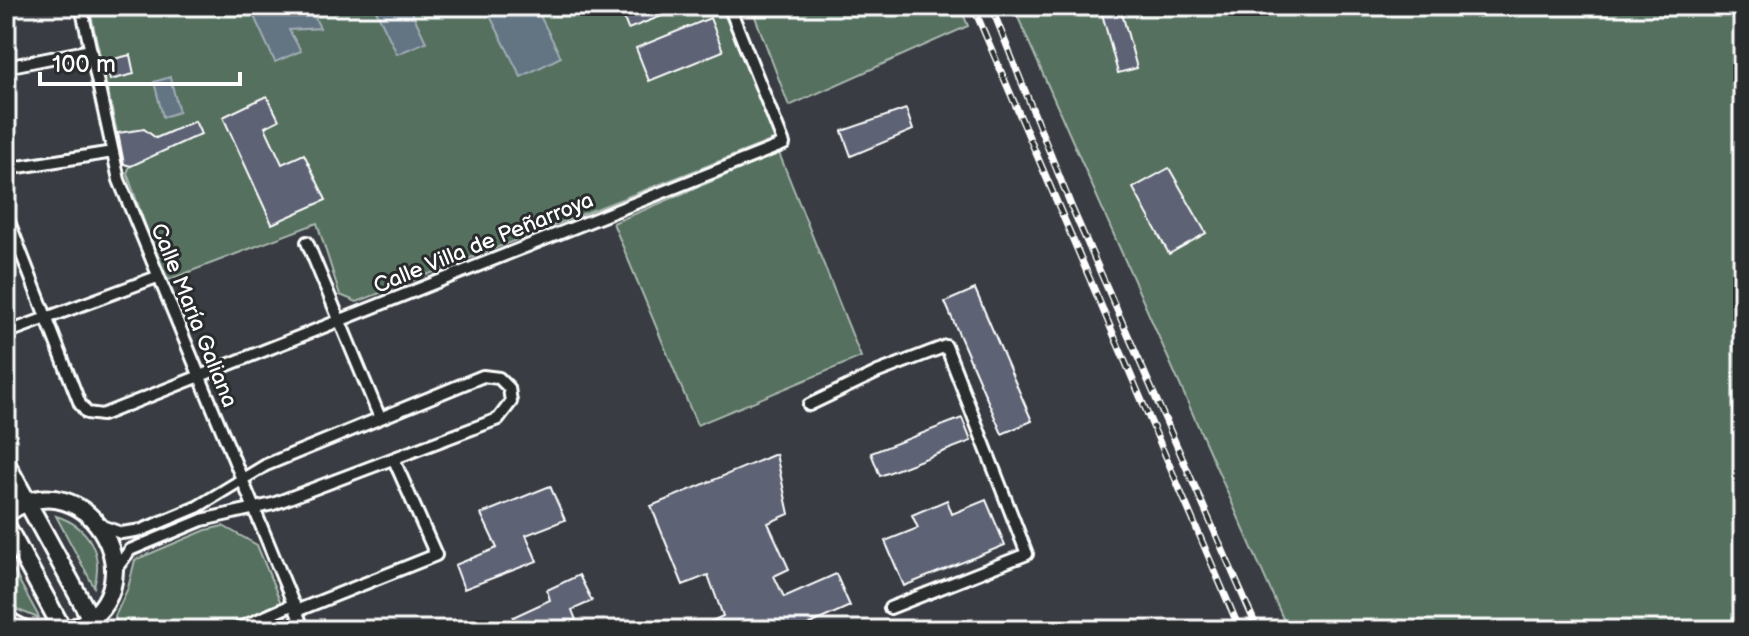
<svg xmlns="http://www.w3.org/2000/svg" width="1749" height="636" font-family="'Balsamiq Sans',sans-serif">
	<style>
		.green { fill: #54705f; stroke: #aab8af; stroke-width: 2 }
		.water { fill: #637483; stroke: #a1acb5; stroke-width: 2 }
		.building { fill: #5d6375; stroke: #fff; stroke-width: 2 }
		.lines { fill: none; stroke-linecap: round; stroke-linejoin: round }
		.minor-casing { stroke: #fff; stroke-width: 16 }
		.primary-casing { stroke: #fff; stroke-width: 22 }
		.minor { stroke: #2a2d2e; stroke-width: 10 }
		.primary { stroke: #2a2d2e; stroke-width: 16 }
		.rail-casing { stroke: #fff; stroke-width: 7 }
		.rail { stroke: #2a2d2e; stroke-width: 4; stroke-dasharray: 12; stroke-linecap: butt }
		.labels { text-anchor: middle; stroke-width: 6; stroke-linejoin: round; paint-order: stroke }
		.street-label { font-size: 22px; fill: #fff; stroke: #2a2d2e }
	</style>
	<rect width="100%" height="100%" fill="#393d43"/>
	<filter id="ink" filterUnits="userSpaceOnUse"><feTurbulence type="fractalNoise" baseFrequency=".0125" numOctaves="2"/><feDisplacementMap in="SourceGraphic" scale="16" xChannelSelector="R" yChannelSelector="G"/><feConvolveMatrix kernelMatrix="1 2 1 2 8 2 1 2 1" color-interpolation-filters="sRGB"/></filter>
	<g filter="url(#ink)">
		<path class="green" d="M89,6H721L776,139L357,302L340,295L317,223L168,280L160,267L127,173L130,166L124,164Z
			M751,6H960L968,26L789,106Z
			M1013,6H1743V630H1288Z
			M779,153L861,357L697,425L613,223Z
			M56,516C89,526 104,554 94,587Z
			M223,526L257,545L292,630H119L115,616L128,588L135,560L206,530Z
			M6,557L39,617L38,618L18,610L6,600Z"/>
		<path class="water" d="M265,6H309L320,28L289,30L301,51L275,62L252,12Z
			M374,6H409L426,42L397,54Z
			M485,6H535L561,57L521,77Z
			M170,77L179,112L163,117L154,82Z"/>
		<path class="building" d="M619,6H685V7L628,29Z
			M1100,6H1120L1137,68L1118,73Z
			M710,18L723,51L649,81L636,48Z
			M130,55L134,74L110,80L106,61Z
			M267,96L279,120L265,127L282,164L304,154L326,200L272,224L223,117Z
			M906,109L913,130L851,156L842,131Z
			M195,121L201,134L131,166L124,164L118,133L144,129L156,138Z
			M1169,168L1206,233L1169,254L1133,188Z
			M975,289L1032,421L1002,434L945,302Z
			M962,418L971,441L880,476L871,453Z
			M776,454L789,514L768,523L789,569L774,576L784,597L836,574L850,606L797,630H693L723,616L708,575L683,585L651,506Z
			M550,486L565,520L526,535L537,561L464,589L455,565L497,548L481,514Z
			M947,500L952,514L986,500L1005,545L904,586L885,541L918,528L912,515Z
			M579,575L592,601L572,610L576,620L555,630H518L513,617L550,600L547,590Z"/>
		<g class="lines">
			<g class="minor-casing">
				<path id="minor" d="M81,6L119,180L304,630
					M6,67L91,50
					M6,169L113,152
					M6,214L80,404L87,413L102,415L784,144L729,6
					M307,242L380,418
					M6,333L157,277
					M809,405L878,372L946,346L1027,554L890,608
					M102,526L121,533L142,530L197,507L266,465L483,376L499,378L509,388L511,402L498,419L273,504L202,520L130,550L115,570
					M296,611L436,555L394,460
					M235,630L294,604"/>
			</g>
			<g class="primary-casing">
				<path id="primary" d="M6,463L97,630
					M6,514C89,452 166,596 68,630
					M6,525L63,630
					M6,620L25,630"/>
			</g>
			<use href="#minor" class="minor"/>
			<use href="#primary" class="primary"/>
			<g class="rail-casing">
				<path id="rail" d="M973,6L1240,630
					M991,6L1072,208L1258,630"/>
			</g>
			<use href="#rail" class="rail"/>
		</g>
	</g>
	<g class="labels">
		<g class="street-label">
			<text transform="translate(483 242) rotate(-22)" y="8">Calle Villa de Peñarroya</text>
			<text transform="translate(195 315) rotate(68)" y="8">Calle María Galiana</text>
		</g>
	</g>
	<rect width="1749" height="636" fill="none" stroke="#2a2d2e" stroke-width="32"/>
	<rect x="16" y="16" width="1717" height="604" fill="none" stroke="#fff" stroke-width="3" filter="url(#ink)"/>
	<path d="M40 72v12h200v-12" fill="none" stroke="#ffffff" stroke-width="4"/>
	<text x="52" y="72" font-size="24" fill="#ffffff" stroke="#2a2d2e" stroke-width="6" paint-order="stroke">100 m</text>
</svg>
